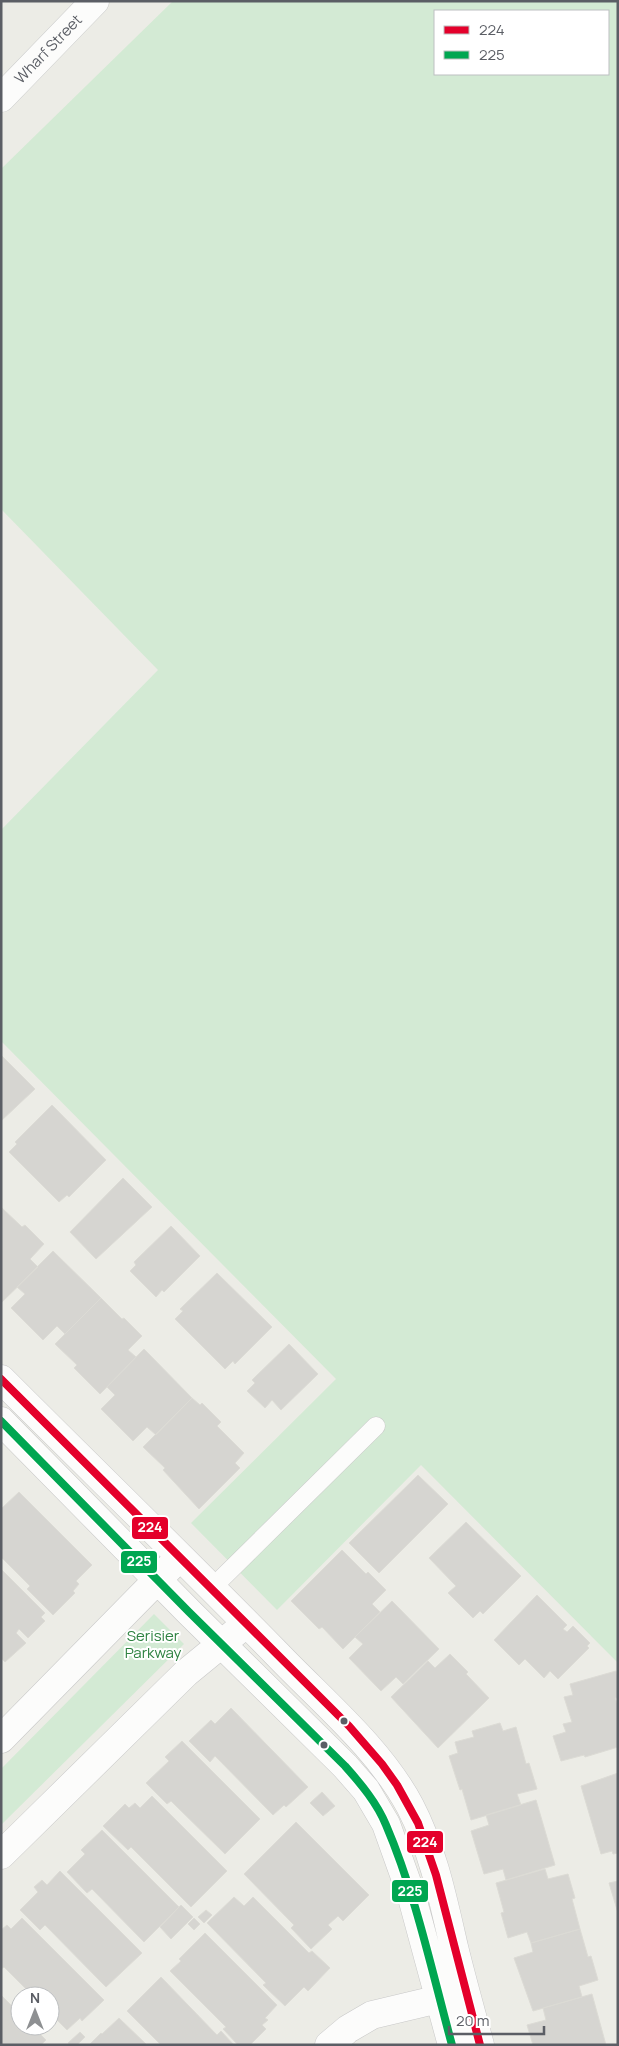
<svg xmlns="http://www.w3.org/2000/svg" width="619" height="2046" font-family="Manrope,sans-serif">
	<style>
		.green { fill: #d3ead4; fill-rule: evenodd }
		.building { fill: #d6d5d1; stroke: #dcdbd5 }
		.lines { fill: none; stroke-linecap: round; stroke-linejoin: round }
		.lane-casing { stroke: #c8c8c8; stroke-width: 19 }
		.street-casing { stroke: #c8c8c8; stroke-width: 29 }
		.secondary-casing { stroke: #cacbcb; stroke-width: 29 }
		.lane { stroke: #fcfcfb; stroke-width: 18 }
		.street { stroke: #fcfcfb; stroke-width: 28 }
		.secondary { stroke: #fcfcfb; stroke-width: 28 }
		.bus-1-casing { stroke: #fff; stroke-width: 11 }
		.bus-2-casing { stroke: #fff; stroke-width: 11 }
		.bus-1 { stroke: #e4002b; stroke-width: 8 }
		.bus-2 { stroke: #00a651; stroke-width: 8 }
		.bus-dot { fill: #5b5e65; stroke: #fff; stroke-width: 2 }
		.labels { text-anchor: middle; stroke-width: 4; stroke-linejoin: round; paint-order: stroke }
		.street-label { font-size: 15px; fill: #5b5e65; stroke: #fff }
		.park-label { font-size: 15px; fill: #2e8241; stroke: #fff }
		.line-badge { stroke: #fff; stroke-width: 2 }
		.badge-label { font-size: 14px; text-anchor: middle; font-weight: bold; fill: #fff }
	</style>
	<rect width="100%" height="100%" fill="#ecece6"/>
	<path class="green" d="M173,1H618V1663L421,1465L277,1610L191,1523L336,1379L1,1041V830L158,670L1,509V169ZM435,11H608V74H435Z
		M154,1614L184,1644L1,1825V1769Z"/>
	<path class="building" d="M1,1055L35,1089L1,1121Z
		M52,1105L106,1160L69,1197L67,1195L59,1202L9,1152L17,1144L15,1142Z
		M123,1178L152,1207L96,1259L70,1232Z
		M2,1208L22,1227L25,1225L44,1244L30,1259L38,1267L1,1303Z
		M171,1226L200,1256L164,1292L162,1290L156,1297L130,1271L136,1265L134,1262Z
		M53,1251L101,1298L65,1334L57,1326L43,1340L11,1308L25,1294L17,1287Z
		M217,1273L272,1327L235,1364L233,1361L225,1369L175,1319L183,1311L180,1309Z
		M101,1298L122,1319L124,1318L142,1336L128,1350L136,1357L100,1394L74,1368L77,1365L55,1344Z
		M289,1344L318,1374L281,1410L272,1400L265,1408L247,1391L255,1383L252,1380Z
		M144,1349L192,1398L156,1435L147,1427L133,1441L101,1409L115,1395L107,1387Z
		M192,1398L200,1405L202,1403L221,1422L217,1426L244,1453L235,1463L240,1468L199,1509L163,1470L165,1468L143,1447Z
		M418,1475L448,1504L379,1573L349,1543Z
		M19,1492L92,1565L76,1581L79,1584L73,1591L75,1593L53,1615L27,1589L30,1586L1,1557V1509Z
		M466,1522L521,1576L483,1614L480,1611L473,1618L448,1593L456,1586L429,1558Z
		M342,1550L366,1574L368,1572L386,1590L372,1604L380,1612L343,1649L322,1627L319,1629L291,1601Z
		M1,1569L45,1613L41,1617L45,1621L28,1638L19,1629L16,1633L26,1643L5,1662L1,1658Z
		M537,1595L567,1625L563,1629L567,1632L573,1626L590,1643L587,1646L589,1648L558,1679L550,1671L544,1678L525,1659L519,1665L494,1640Z
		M392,1601L439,1649L403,1684L396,1677L381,1691L349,1658L363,1644L355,1637Z
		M450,1654L468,1672L466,1674L489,1698L438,1748L391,1697L428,1661L435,1668Z
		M616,1671L618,1677V1698H615L618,1705V1747L585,1757L584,1755L561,1761L553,1736L566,1732L563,1724L572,1722L564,1697L573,1695L570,1684Z
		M231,1708L308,1787L286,1807L284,1805L273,1815L215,1756L210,1762L189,1741L211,1720L215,1724Z
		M500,1723L503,1731L516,1727L526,1764L529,1763L537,1789L517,1794L521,1805L471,1820L462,1789L460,1790L449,1756L458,1753L455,1742L474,1737L472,1731Z
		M182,1741L260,1819L225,1854L171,1801L167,1804L146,1783L169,1761L165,1757Z
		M618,1773V1853L613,1854L612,1851L601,1854L581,1786Z
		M322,1792L335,1806L323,1816L310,1803Z
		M152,1796L227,1871L191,1907L131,1847L128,1850L103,1826L125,1804L129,1808L135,1803L140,1808Z
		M536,1800L555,1865L506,1880L503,1869L484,1874L471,1831L489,1825L486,1815Z
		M296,1822L369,1895L343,1921L338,1916L328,1925L332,1929L311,1949L291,1928L294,1925L244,1874Z
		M102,1830L179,1907L144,1942L92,1889L87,1893L67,1872L85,1854L81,1850Z
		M545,1869L548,1879L568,1874L575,1898L572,1899L580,1929L531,1943L527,1932L508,1938L501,1913L504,1912L496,1883Z
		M60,1871L142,1953L106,1987L45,1925L40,1930L20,1910L38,1892L34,1887L42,1880L47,1885Z
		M618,1881V1913L609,1883Z
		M234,1897L244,1906L253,1897L309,1953L312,1951L330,1968L308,1991L304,1987L285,2006L263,1985L266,1983L207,1923Z
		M181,1905L193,1917L171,1939L160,1927Z
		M206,1910L212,1915L204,1923L198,1917Z
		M22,1918L104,2000L82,2021L80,2018L67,2030L50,2013V1996H33L4,1967L1,1969V1930L7,1925L11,1929Z
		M194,1918L200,1924L194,1930L188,1924Z
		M580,1929L588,1957L591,1956L598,1980L579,1986L582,1997L533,2011L514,1958L533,1952L531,1943Z
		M205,1933L277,2005L265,2018L268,2020L262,2025L266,2029L250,2045H238L223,2029L226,2027L170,1971L181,1961L179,1959Z
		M161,1977L217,2035L221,2031L234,2045H161L127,2011Z
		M592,1994L606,2045H533L527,2025L546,2020L543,2008Z
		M1,1995L20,2014V2026H32L46,2040L41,2045H1Z
		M119,2018L147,2045H89L101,2033L102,2034Z
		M80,2032L85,2037L77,2045H70L68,2043Z"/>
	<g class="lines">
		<g class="lane-casing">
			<path id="lane" d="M212,1588L376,1426"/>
		</g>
		<g class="street-casing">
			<path id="street" d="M1,1379C93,1471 186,1561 277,1654C322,1701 379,1748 410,1806C433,1850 443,1899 454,1947C462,1980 471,2012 480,2045
				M1,1421L189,1612L345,1766L366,1790L386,1824L411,1894L452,2045
				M1,1739L170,1567
				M1,1855L186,1673L236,1632
				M329,2045L348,2029L372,2015L456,1995"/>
		</g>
		<g class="secondary-casing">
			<g id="secondary">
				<path id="s1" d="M1,98L95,1"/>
			</g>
		</g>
		<use href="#lane" class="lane"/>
		<use href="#street" class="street"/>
		<use href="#secondary" class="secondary"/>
		<g class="bus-1-casing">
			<path id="bus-1" d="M1,1379L349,1726L382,1764L397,1785L418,1823L436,1875L480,2045"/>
		</g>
		<g class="bus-2-casing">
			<path id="bus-2" d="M1,1421L189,1612L345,1766C361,1784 377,1803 386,1825C416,1895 432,1972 452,2045"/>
		</g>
		<use href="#bus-1" class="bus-1"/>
		<use href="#bus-2" class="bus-2"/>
	</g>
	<g class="bus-dot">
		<circle cx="344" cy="1721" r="4.5"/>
		<circle cx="324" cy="1745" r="4.5"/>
	</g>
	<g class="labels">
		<g class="street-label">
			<text dy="5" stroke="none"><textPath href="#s1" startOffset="68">Wharf Street</textPath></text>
		</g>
		<g class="park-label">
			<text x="153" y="1641">Serisier<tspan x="153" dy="17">Parkway</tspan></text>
		</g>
	</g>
	<g class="line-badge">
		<rect x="131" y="1516" width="38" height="24" rx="5" fill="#e4002b"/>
		<rect x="120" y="1550" width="38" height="24" rx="5" fill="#00a651"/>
		<rect x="406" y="1830" width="38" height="24" rx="5" fill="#e4002b"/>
		<rect x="391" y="1879" width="38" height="24" rx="5" fill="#00a651"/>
	</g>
	<g class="badge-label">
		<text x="150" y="1532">224</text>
		<text x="139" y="1566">225</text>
		<text x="425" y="1847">224</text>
		<text x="410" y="1896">225</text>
	</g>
	<rect width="619" height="2046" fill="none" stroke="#5b5e65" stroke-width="5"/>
	<rect x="434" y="10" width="175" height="65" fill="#ffffff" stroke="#bdbfc1"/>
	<rect x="444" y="26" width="25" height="8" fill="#e4002b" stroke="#bdbfc1"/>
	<text x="479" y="35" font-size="15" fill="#5b5e65">224</text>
	<rect x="444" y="51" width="25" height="8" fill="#00a651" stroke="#bdbfc1"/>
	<text x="479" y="60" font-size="15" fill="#5b5e65">225</text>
	<g transform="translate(35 2011)"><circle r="24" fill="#ffffff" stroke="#bdbfc1"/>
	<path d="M0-4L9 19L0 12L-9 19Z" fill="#8e9092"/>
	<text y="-8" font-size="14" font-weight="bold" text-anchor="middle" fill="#5b5e65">N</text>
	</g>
	<path d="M449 2026v8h95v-8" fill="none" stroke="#5b5e65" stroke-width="2.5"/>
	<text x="456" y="2026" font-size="15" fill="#5b5e65" stroke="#ffffff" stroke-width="4" paint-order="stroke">20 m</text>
</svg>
